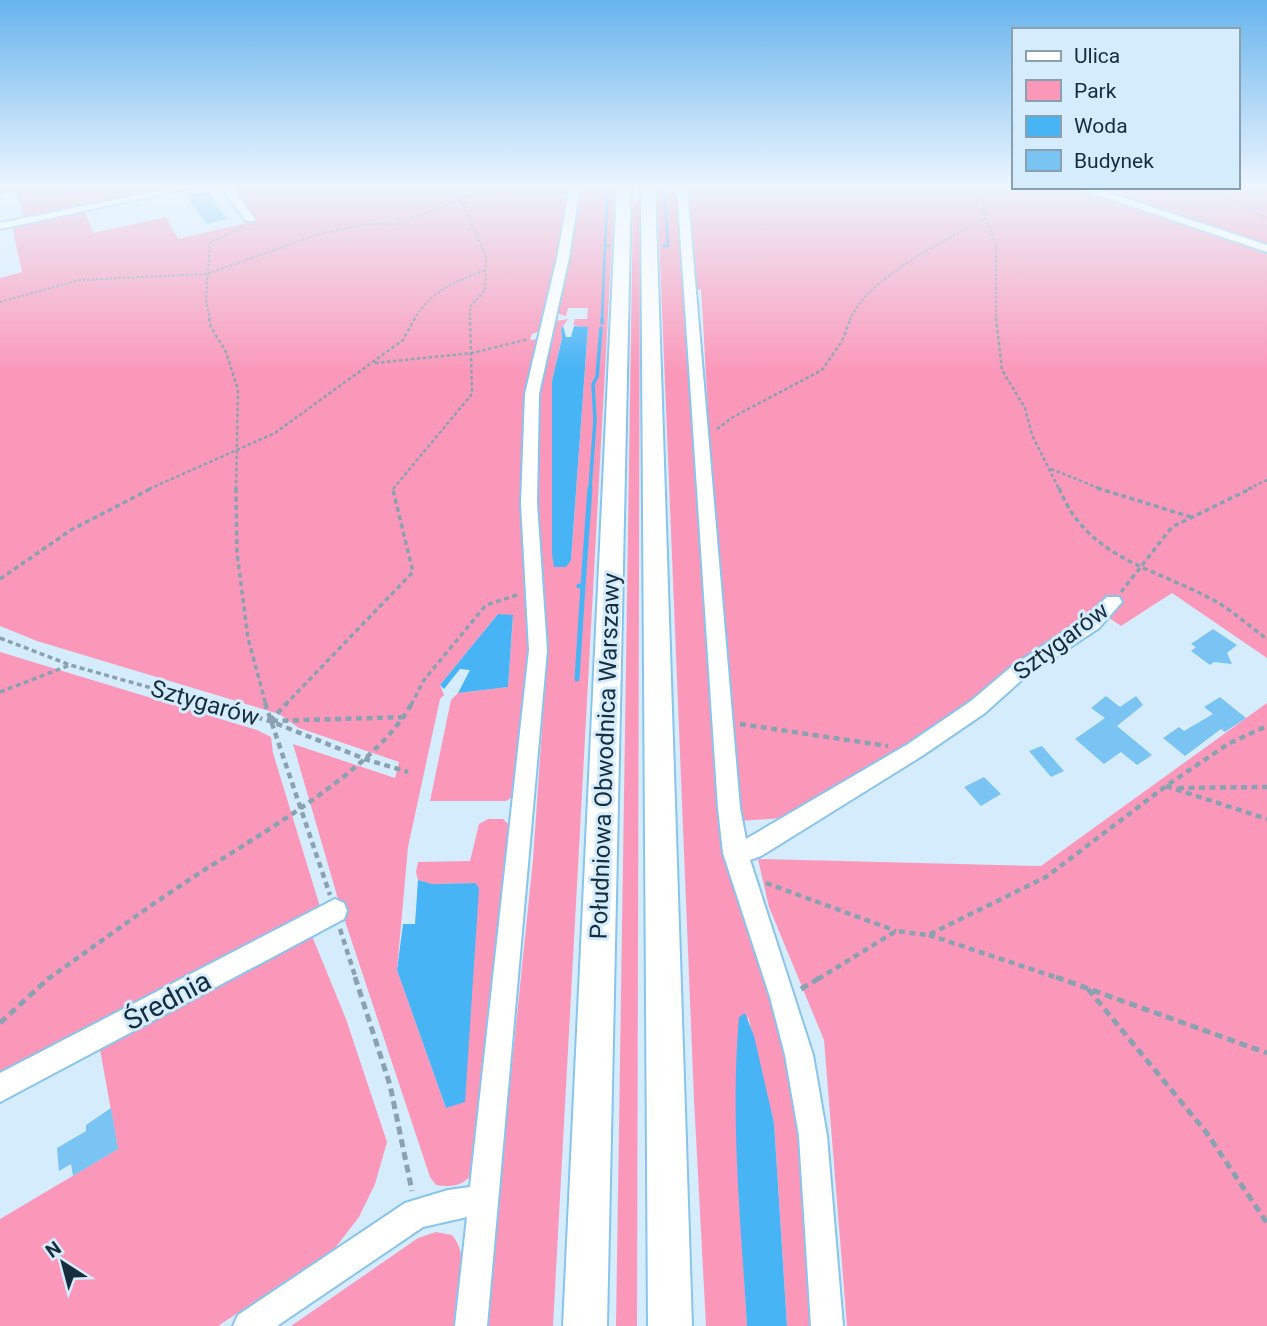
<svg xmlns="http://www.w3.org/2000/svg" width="1267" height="1326" font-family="Roboto,sans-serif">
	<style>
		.green { fill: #fb98ba }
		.water { fill: #47b4f5 }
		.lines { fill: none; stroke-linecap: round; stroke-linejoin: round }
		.stream-far2 { stroke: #47b4f5; stroke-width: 2.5 }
		.stream-far1 { stroke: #47b4f5; stroke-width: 3.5 }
		.stream { stroke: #47b4f5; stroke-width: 5 }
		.building { fill: #7ac4f4 }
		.minor-casing { stroke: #88c4eb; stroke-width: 4 }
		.highway-casing { stroke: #88c4eb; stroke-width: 4 }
		.path-far4 { stroke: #89a1b1; stroke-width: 2; stroke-dasharray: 2.5 2; stroke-linecap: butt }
		.path-far3 { stroke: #89a1b1; stroke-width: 2.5; stroke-dasharray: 3.5 2.5; stroke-linecap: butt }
		.path-far2 { stroke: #89a1b1; stroke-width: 3.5; stroke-dasharray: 5 3.5; stroke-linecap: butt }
		.path-far1 { stroke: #89a1b1; stroke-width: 4.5; stroke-dasharray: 6 4.5; stroke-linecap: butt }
		.path { stroke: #89a1b1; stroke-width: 5; stroke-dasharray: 8 5; stroke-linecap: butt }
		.minor { fill: #fff; fill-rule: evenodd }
		.highway { fill: #fff; fill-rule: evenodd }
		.labels { text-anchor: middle; stroke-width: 6; stroke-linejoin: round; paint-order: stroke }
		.street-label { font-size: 24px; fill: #152e3d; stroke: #d5ecfd }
		.near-street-label { font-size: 28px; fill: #152e3d; stroke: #d5ecfd }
	</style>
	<rect width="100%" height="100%" fill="#d5ecfd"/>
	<path class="green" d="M0,186H170L171,188L24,218L16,191L0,194Z
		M230,186H571L570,193L563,195V198L569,199L566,228L540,331L532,334L530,340L538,339L523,484L521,530L530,650L514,796L506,801H430L451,700L458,693L508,687L513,616L498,614L440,685L444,695L440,699L408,847L397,970L446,1108L475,883L431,884L418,880L416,872L418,862L470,861L479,824L488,819H503L511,827L475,1170C465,1185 454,1188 436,1185L430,1177L340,906L293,744L395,778L399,762L299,728L279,714L37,641L0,626V278L22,272L12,226L85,211L93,233L166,217L178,239L255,221Z
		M578,186H615L553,1326H485L533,860L545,685L546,619L535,541L538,384L555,321L568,319L561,329L562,337L552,381L554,567L571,560L588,328L573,325L575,319H587L588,308H568L566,316L556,313L574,225Z
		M657,186H678L679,196L728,861C746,935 777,1006 791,1081C806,1161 808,1245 814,1326H787L774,1123L748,1016L737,1153L747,1326H706L694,1099Z
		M685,186L1075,187L1267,252V658L1172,593L1121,626L1105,615L1122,600L1112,596L1017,669L870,770L794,817L741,821L715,547L703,320L701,289L694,291Z
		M1237,186H1267V248L1086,187Z
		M633,201H640L637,1326H616Z
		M0,652L257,730L271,737L273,753L321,910L0,1081Z
		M1267,703V1326H847L824,1040L769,907L758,859L1041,866Z
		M310,931L346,1019L387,1142L375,1184L359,1217L335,1248L218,1326H0V1219L118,1149L99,1044Z
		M436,1232L452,1235C471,1257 459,1299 455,1326H291L418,1238Z"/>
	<path class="water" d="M563,326L566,337H571L574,326L588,327L571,560L566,567H554L552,554V381L562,338L561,329Z
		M498,614L513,615L508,687L458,693L470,670L460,669L444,689L440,685Z
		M418,880L432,884L475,883L479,888L465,1102L446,1108L397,970L403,924H415Z
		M745,1013L754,1036L774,1123L787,1326H747C741,1224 730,1119 739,1017Z"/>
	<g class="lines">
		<path class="stream-far2" d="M605,246L608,186
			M663,246H668L664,186
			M602,320L605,246H609"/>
		<path class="stream-far1" d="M602,323V318
			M590,489L595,420L593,384L597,377L601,328"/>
		<path class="stream" d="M583,586L590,488
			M577,679L583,586H579"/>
	</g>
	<path class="building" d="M209,191L219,209L228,219L206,224L186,195Z
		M1213,629L1237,645L1227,653L1232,664L1214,662L1210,665L1191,651L1196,647L1191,644Z
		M1106,696L1120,707L1136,696L1143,705L1117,726L1152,755L1137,765L1121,752L1104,764L1075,739L1105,718L1091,708Z
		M1220,697L1246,718L1225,732L1221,729L1185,756L1163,738L1179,727L1184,731L1213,714L1204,707Z
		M1042,746L1064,771L1051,777L1029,751Z
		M984,777L1001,794L981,806L964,787Z
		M111,1108L118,1149L73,1176L71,1164L59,1171L57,1148L86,1131V1125Z"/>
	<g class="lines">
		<g class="minor-casing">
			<path id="minor" d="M182,186H200L0,229V223Z
				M221,186H231L255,219L254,221H246Z
				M570,186H580L569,258L539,394L537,503L547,650L487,1326H455L467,1217L423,1227L277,1326H233L238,1315L405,1203L448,1190L470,1187L529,650L521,503L525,394L557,258Z
				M677,186H687L740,808L746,839L908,744L971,701L1011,667L1085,618L1107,597H1119L1122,602L1099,628L1025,677L985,713L922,756L761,856L750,860L813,1055L827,1136L843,1326H811L799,1136L785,1055L770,997L723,853L718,808Z
				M1075,187H1091L1267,245V252Z
				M335,899L344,903L347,911L344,919L0,1102V1073Z"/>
		</g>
		<g class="highway-casing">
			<path id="highway" d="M617,186H631L607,1326H563Z
				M641,186H655L692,1326H648Z"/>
		</g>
		<path class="path-far4" d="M980,186L985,218L996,245V320
			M1263,186H1267
			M1203,187L1267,219
			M0,302L80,280L207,274L319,234L362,225L399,223L461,200
			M210,320L206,299L210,242L243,227
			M414,320C430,291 456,281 486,270
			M470,320V307L485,290L486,256L461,200L475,193L478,186
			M850,320C866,278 947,240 985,218"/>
		<path class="path-far3" d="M209,318L211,327L226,352L238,390L236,489
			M996,318L1002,370L1025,408L1032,435L1059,489
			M375,363L472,353L529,339
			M717,429L733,417L822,370L842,341L851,318
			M1051,469L1101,489
			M149,489L275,433L403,340L415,318
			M393,489L472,394L470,318
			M1248,489L1267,480"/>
		<path class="path-far2" d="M236,488L237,553L248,638L266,705
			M1059,488C1088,560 1154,567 1215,601C1233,611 1250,627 1267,639
			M1097,488L1191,517
			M0,579L71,530L152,488
			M1121,592L1172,527L1252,488
			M0,638L70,665L212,705
			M0,692L70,665
			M285,705L413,572L393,490L395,488
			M411,705L424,680L486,605L517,595"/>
		<path class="path-far1" d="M206,703L270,721L365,759L408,772
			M265,703L330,895
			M270,721L287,703
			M272,721L404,717
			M740,724L888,746
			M1166,786L1267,819
			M1178,788L1267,787
			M766,883L896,931
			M340,929L356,979
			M929,935L1061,979
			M48,979C96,945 143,910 192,878C256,836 376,770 412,703
			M818,979L896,931L928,935L1046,877L1166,786L1228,744L1267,726"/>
		<path class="path" d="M355,977L390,1085L412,1191
			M1056,977L1267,1053
			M801,989L821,977
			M1088,989L1206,1132L1267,1223
			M0,1023L50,977"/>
		<use href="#minor" class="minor"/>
		<use href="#highway" class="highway"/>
	</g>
	<linearGradient id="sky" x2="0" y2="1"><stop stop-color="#67b4ed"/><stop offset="0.5" stop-color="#ecf6fe"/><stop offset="1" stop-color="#ecf6fe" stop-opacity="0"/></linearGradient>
	<rect width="1267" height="371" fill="url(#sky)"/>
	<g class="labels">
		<g class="street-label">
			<text transform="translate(1061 641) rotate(-37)" y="8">Sztygarów</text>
			<text transform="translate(205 703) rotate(16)" y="8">Sztygarów</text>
			<text transform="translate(605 756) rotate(-88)" y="8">Południowa Obwodnica Warszawy</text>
		</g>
		<g class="near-street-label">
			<text transform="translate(167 1000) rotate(-28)" y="10">Średnia</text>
		</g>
	</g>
	<rect x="1012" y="28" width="228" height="161" fill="#d5ecfd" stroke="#88a0b0" stroke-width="2"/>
	<rect x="1026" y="51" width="35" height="10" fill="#ffffff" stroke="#88a0b0" stroke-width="2"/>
	<text x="1074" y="63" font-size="21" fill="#152e3d">Ulica</text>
	<rect x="1026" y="80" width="35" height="21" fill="#fb98ba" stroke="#88a0b0" stroke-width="2"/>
	<text x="1074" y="98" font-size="21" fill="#152e3d">Park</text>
	<rect x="1026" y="116" width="35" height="21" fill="#47b4f5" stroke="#88a0b0" stroke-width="2"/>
	<text x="1074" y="133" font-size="21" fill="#152e3d">Woda</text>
	<rect x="1026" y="150" width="35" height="21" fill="#7ac4f4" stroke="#88a0b0" stroke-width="2"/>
	<text x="1074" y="168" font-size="21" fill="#152e3d">Budynek</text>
	<g transform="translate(63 1263) rotate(324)" stroke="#d5ecfd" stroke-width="5" paint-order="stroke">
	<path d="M0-5L12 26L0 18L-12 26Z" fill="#152e3d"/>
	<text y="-10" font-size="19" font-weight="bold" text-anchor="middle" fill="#152e3d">N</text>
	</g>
</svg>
